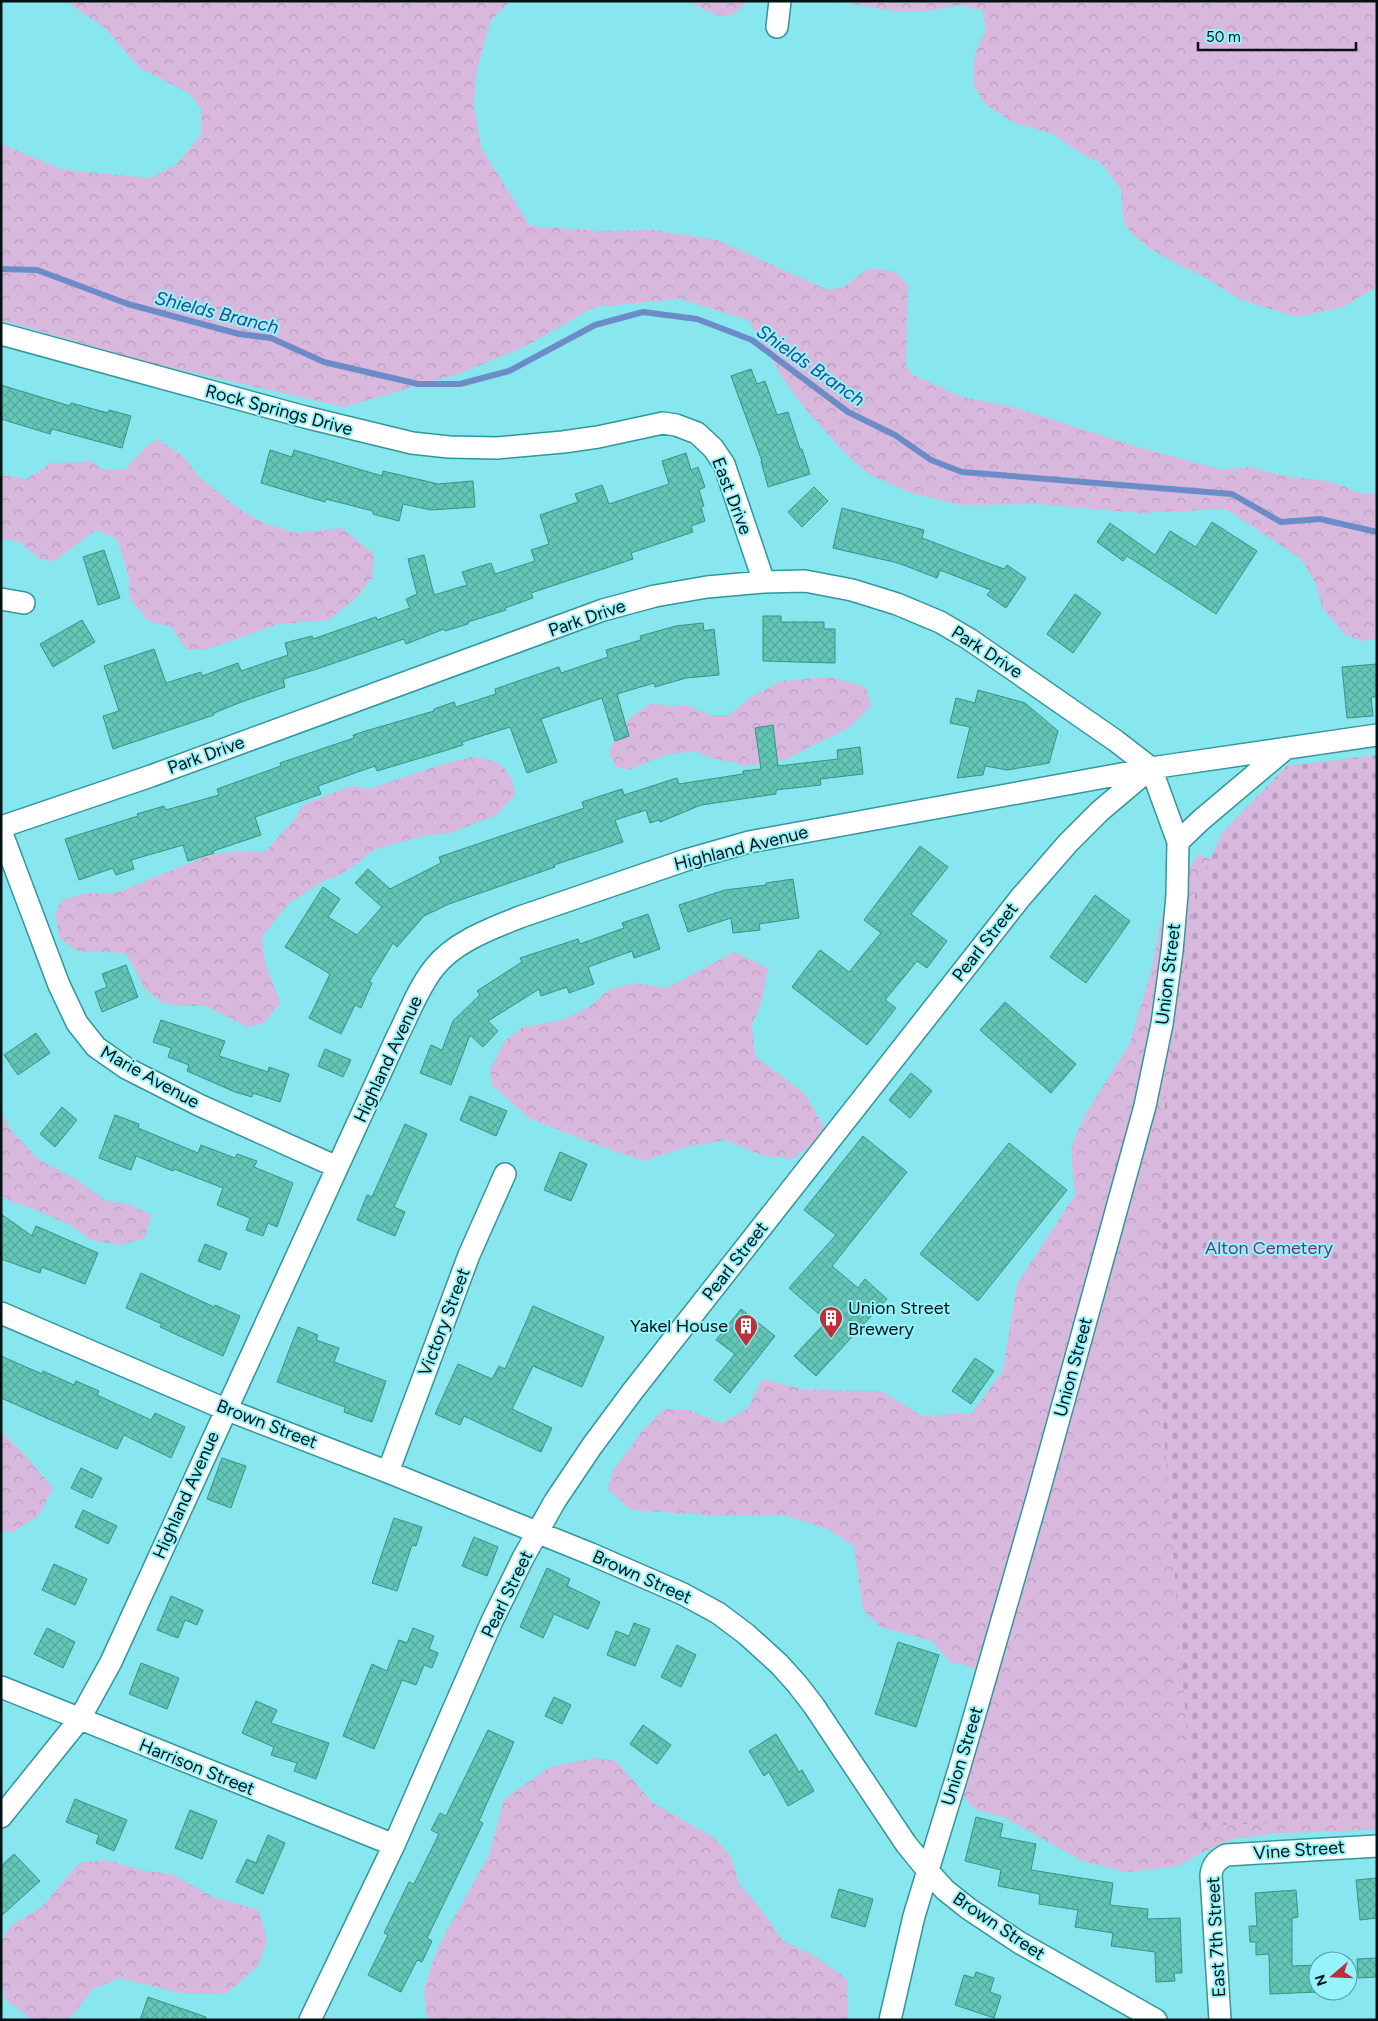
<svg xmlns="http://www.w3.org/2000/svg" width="1378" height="2021" font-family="Figtree,sans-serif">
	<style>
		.forest { fill: url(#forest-crowns) }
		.cemetery { fill: url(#cemetery-stones) }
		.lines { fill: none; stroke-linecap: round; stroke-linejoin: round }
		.stream { stroke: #6b8cc7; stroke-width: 6 }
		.building { fill: url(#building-cross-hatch); stroke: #359486 }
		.minor-casing { stroke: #31969d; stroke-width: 24 }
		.minor { stroke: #fff; stroke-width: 21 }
		.labels { text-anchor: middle; stroke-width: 4; stroke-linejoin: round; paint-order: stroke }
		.street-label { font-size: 18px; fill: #011214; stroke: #95f4fb }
		.park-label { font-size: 18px; fill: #6f3479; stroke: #95f4fb }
		.poi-label { font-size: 18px; fill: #011214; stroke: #95f4fb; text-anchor: start }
		.water-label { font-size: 19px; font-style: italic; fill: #244a92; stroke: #95f4fb }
	</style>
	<defs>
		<pattern id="forest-crowns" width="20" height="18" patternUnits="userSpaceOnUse" patternTransform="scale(1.25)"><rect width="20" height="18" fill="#d9b8dd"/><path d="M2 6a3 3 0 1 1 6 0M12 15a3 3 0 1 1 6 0" fill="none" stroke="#b89dbd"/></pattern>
		<pattern id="cemetery-stones" width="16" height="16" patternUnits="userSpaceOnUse" patternTransform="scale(1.25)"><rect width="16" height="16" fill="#d9b8dd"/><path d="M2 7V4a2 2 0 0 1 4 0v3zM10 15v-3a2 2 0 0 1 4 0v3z" fill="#b89dbd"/></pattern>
		<pattern id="building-cross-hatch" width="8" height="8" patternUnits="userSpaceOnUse" patternTransform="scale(1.25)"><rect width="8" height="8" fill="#63c6b6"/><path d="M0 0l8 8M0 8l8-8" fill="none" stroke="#54a99c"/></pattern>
	</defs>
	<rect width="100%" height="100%" fill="#87e6ee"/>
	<path class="forest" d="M66,1H510L491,20L477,69L474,103L481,147L530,226L600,231L654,230L717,240L826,289L842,288L867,269L895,271L908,285L906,366L913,375L962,397L1013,407L1135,446L1222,470L1250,467L1283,476L1329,481L1363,494H1377V638L1361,641L1345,635L1323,609L1315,582L1301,559L1226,509L1140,513L1038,504L961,505L911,493L868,474L841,449L804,407L786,383L748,320L680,299L594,307L524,347L458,374L344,407L147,362L1,320V144L64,170L150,178L177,164L201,134V109L189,93L140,68L105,28Z
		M688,1H746C729,28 710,12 688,1Z
		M838,1H1377V287L1343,307L1296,317L1239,299L1203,276L1181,266L1149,248L1129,231L1123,218L1121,190L1102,164L1080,153L1053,134L1012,122L985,104L973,84L975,54L986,29L982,10L959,5L928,11H892Z
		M157,439L184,457L198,476L238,508L261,522L295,533L342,528L374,554L372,578L355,599L328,620L279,624L204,650L186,649L172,627L148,621L130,599L129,578L117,539L96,530L54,561L40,559L19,542L1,538V475L27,479L51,463L91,462L104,470L125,469L145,448Z
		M830,677L866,687L871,706L850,727L784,760L749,766L711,758L694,751L666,755L628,770L616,767L609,753L616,735L631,717L650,704L689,706L710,715H729L751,697L781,681Z
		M472,757C502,761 506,764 516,793L497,815L447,834L426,835L374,850L352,867L338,876L325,880L288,904L262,937L265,963L280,1003L264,1023L248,1027L205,1006H178L161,1002L144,988L134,967L125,953L78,951L60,939L55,914L62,900L83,894L116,893L214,853L266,851L292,822L303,805L351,786L369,789L443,764Z
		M1198,854L1211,859L1239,897L1377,1447V1830L1281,1833L1232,1839L1197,1855L1179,1866L1128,1872L1082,1861L1004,1817L974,1809L964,1796L996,1679L963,1664L951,1663L932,1641L881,1627L863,1610L854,1546L827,1529L784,1515L724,1516L631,1510L608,1489L613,1471L643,1430L664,1409L688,1410L721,1423L747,1409L762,1379L805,1390L881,1391L922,1416L972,1413L1003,1370L1017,1284L1075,1195L1071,1148L1084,1117L1130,1043L1152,968L1162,914Z
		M734,952L768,968L762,1000L752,1025L755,1056L805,1094L827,1132L793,1159L764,1156L725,1140L686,1147L644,1161L594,1144L529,1118L492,1085L490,1070L504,1042L523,1027L566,1019L590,1006L609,990L634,983L667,988Z
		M1,1108L9,1128L39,1160L76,1179L106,1201L128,1204L152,1215L145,1238L121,1245L91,1240L70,1225L36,1210L8,1200L1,1195Z
		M1,1431L24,1454L53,1488L39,1515L11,1533L1,1529Z
		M594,1758L616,1761L653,1803L713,1837L731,1856L739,1884L760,1908L783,1941L813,1955L847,1979L848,2020H427L424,1991L431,1965L446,1932L489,1855L504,1799L550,1767Z
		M107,1860L145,1871L171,1874L213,1897L259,1910L267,1941L258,1966L227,1993L185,1994L119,1978L92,1990L72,2016L62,2020H33L6,2000L1,1981V1943L10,1926L42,1907L79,1863Z"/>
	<path class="cemetery" d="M1377,755V1819L1194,1826L1160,1380L1163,1117L1196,890L1222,833L1287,766Z"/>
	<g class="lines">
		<path class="stream" d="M1,269L37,270L128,304L239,334L271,338L324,362L418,384H460L509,371L595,325L643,312L697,319L752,340L848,412L895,435L931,460L962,472L1232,494L1281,522L1320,519L1377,532"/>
	</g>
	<path class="building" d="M751,369L757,384L765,381L777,415L788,412L800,449H802L810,474L768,487L761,461H762L731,376Z
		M1,385L70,406L71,403L108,413L109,410L131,416L122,448L52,429L50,434L1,419Z
		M270,450L292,457L294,450L382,476L383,471L438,484L473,481L475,507L431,510L403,504L399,521L373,514V511L326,499L325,502L261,483Z
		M686,453L691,470L698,467L705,487L699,490L704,506L701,507L705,521L691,526L693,532L631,553L633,559L531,593L533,598L505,608L506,610L468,622V624L445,631L444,629L406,644L404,639L317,669L283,679L285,687L244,701L214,713V715L113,749L103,716L119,711L104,666L154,649L166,683L201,672L202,676L238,663L241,671L288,655L285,643L312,636L313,639L376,617L377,620L410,608L406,599L417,594L408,559L424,555L434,595L467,585L462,572L491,563L495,574L535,561L531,550L549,544L540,515L578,502L575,494L602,485L609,504L669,484L662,461Z
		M814,487L828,501L802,527L788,512Z
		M842,508L924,530L922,538L1004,569L1007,565L1026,578L1006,608L987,595L991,590L940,570L937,578L898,563L833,548Z
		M1212,522L1257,551L1216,614L1127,556L1123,561L1097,542L1110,523L1155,555L1170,531L1196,547Z
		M104,550L120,598L98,605L83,557Z
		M1075,594L1101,613L1073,653L1047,634Z
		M763,616H781V622H824V629H835V663L763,661Z
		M82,620L95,642L53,667L40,644Z
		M703,623L704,631L714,629L719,675L686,678L655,687L654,683L617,694L629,736L615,741L602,698L541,719L557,762L527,773L510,727L462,742L463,745L447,750L377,771L375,766L318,786L321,794L255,817L261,835L213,851L214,853L188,861L183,845L131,860L134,869L116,875L113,868L79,880L65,839L138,816L137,814L164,806L166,810L219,795L217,789L281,766L280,763L354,738L353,735L369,730L434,711V709L454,702L456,707L496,694L495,689L559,667L561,673L608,657L606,650L641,640L640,636L676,626Z
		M1377,664V697H1371L1373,716L1347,718L1342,667Z
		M978,690L1025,703L1058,731L1049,763L1007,770L985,766L983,775L957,778L970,727L950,723L956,698L975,703Z
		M773,725L778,766L838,759L837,750L860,747L863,774L820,779L821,785L776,790V794L701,805L660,822L659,820L650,823L646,810L615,820L623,842L554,865L555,867L449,904L424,916L397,947L393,943L369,982L372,983L361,1008L355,1005L341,1034L309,1018L330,974L285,947L323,887L340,899L328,917L357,935L382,907L355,883L368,869L390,889L441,863L439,857L584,808L582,802L622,789L624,795L677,778L679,784L743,774V771L761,769L755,728Z
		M920,846L948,867L911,914L947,941L927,968L917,961L885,1000L896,1008L867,1045L792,987L820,950L849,972L881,933L864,920Z
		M793,879L799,918L759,924L760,930L733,933L731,918L688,932L679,905L725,890L766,885V883Z
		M1095,895L1130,921L1086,983L1050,957Z
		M648,914L660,949L634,958L632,951L588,967L594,984L569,993L567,987L541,996L539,989L488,1021L498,1031L483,1047L470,1035L451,1085L420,1073L431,1045L442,1050L453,1021L480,995L477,991L522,962L520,958L578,939L580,944L624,928L622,923Z
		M126,965L138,997L102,1012L95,992L107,987L102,974Z
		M1005,1002L1076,1064L1051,1093L980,1030Z
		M161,1020L225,1041L219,1056L268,1072L269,1067L289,1074L280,1102L253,1093L252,1097L235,1092L187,1071L189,1065L168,1057L171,1048L153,1042Z
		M36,1033L50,1053L18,1075L4,1055Z
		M325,1049L351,1060L343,1077L318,1066Z
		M911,1073L932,1091L910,1118L889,1100Z
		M470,1096L507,1111L496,1136L460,1120Z
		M62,1107L77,1120L55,1147L40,1134Z
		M115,1115L139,1124L138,1128L198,1153L201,1145L235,1158L237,1154L257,1161L254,1167L293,1183L277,1227L268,1223L263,1236L246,1230L250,1218L217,1205L223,1188L174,1169L173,1171L136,1156L131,1170L99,1158Z
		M405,1124L427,1134L394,1207L405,1212L395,1236L357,1220L367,1195L372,1197Z
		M863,1136L907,1172L832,1266L858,1288L865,1279L887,1299L816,1376L794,1356L827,1321L789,1288L836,1235L804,1210Z
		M1009,1143L1067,1190L978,1301L920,1254Z
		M560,1152L587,1164L571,1201L544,1190Z
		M1,1214L32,1236L36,1226L98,1253L85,1284L42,1267L40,1273L1,1259Z
		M205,1244L227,1253L220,1270L198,1261Z
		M141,1273L214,1307L215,1305L240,1316L223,1356L160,1327L162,1324L126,1308Z
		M533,1306L604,1337L582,1387L533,1366L512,1409L552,1428L541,1452L464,1416L460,1425L435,1414L458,1364L492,1379L499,1366L505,1369Z
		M741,1309L775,1336L730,1393L714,1380L735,1354L716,1340Z
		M298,1327L318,1335L316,1340L339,1348L334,1362L386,1381L372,1422L344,1412L345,1407L277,1382Z
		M1,1356L42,1374L43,1371L74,1385L76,1381L99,1391L97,1395L151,1420L155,1413L185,1427L171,1458L124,1435L117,1449L1,1398Z
		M975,1358L994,1371L971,1404L952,1391Z
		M222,1458L246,1466L231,1508L207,1499Z
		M81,1468L102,1478L92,1498L71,1488Z
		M83,1510L117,1526L108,1544L75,1527Z
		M394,1518L422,1527L416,1546L412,1545L397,1591L372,1583Z
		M474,1537L498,1547L487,1576L462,1566Z
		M54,1564L87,1579L75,1605L42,1590Z
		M547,1568L570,1579L567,1586L600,1602L588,1629L554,1614L543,1638L520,1627Z
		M171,1596L203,1610L197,1625L185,1620L178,1638L157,1630Z
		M634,1623L650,1629L635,1666L607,1655L616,1631L629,1636Z
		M47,1628L75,1642L63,1668L34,1654Z
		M413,1628L434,1636L429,1649L438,1653L432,1668L424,1665L416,1685L402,1680L374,1749L343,1736L372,1664L387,1671L399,1640L407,1643Z
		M898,1642L939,1655L916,1727L875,1714Z
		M677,1645L696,1655L681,1687L661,1677Z
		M141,1663L179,1678L167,1709L129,1694Z
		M554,1697L571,1705L562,1724L545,1716Z
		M256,1701L277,1710L271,1723L329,1743L316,1779L294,1771L297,1763L271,1755L274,1747L242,1733Z
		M643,1725L671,1745L657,1764L630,1744Z
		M488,1730L514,1742L479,1821L483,1823L427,1938L432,1941L422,1962L417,1960L401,1992L368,1975L388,1935L384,1933L409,1882L414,1884L439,1834L431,1830L440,1813L446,1816Z
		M776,1734L799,1772L802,1770L814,1791L788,1806L769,1772L764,1776L749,1751Z
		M75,1799L127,1820L114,1851L96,1843L99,1835L66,1822Z
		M190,1810L217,1821L202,1859L175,1848Z
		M976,1817L1003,1824L1000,1837L1036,1844L1031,1870L1113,1883L1110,1905L1148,1909L1147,1919L1180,1918L1182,1973H1174L1175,1981L1156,1982L1155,1952L1111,1946L1113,1933L1075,1927L1078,1910L1039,1904L1040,1894L998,1886L1001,1870L965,1861Z
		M268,1835L285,1843L263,1894L236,1882L247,1859L256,1863Z
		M14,1854L40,1881L1,1916V1866Z
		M1377,1878V1918L1360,1920L1356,1880Z
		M839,1889L873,1899L865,1927L831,1917Z
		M1296,1890L1298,1917L1292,1918V1966L1318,1965V1992L1270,1994L1269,1954L1256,1955V1942H1250L1249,1926H1257L1255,1893Z
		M1377,1958V1977L1358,1978L1357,1959Z
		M976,1972L994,1978L990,1992L1001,1996L994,2018L955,2005L964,1975L974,1978Z
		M148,1997L206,2017L205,2020H140Z"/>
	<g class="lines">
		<g class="minor-casing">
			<path id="minor" d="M777,27L780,1
				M1,334L305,417L412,443L449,447L497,448L563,442L598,437L663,423L676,425L697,433L713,448L724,464L764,582
				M1,599L24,603
				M1151,768L1178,842
				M1,827L151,776L603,610L655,596L707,587L764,582L805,581L852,590L897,604L940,622L969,639L1116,741L1151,768
				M1,831L59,985L77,1023L96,1047L126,1068L199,1105L337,1167
				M1,1313L225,1409L388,1472L591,1554L683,1594L718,1613L746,1634L779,1664L797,1684L814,1706L906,1844L928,1871L945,1890L969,1909L1020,1943L1156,2020
				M388,1472L469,1255L505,1174
				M1,1687L394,1845
				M1,1817L79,1720L111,1662L397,1037C409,1014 418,988 434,968C454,942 490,929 520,917L686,860L749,842L1149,769
				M310,2020L394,1845L492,1621L523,1558L555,1501L592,1446L632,1392L1021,897L1068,843L1100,811L1151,768L1377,735
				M890,2020L914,1916L960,1766L1038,1495L1145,1106L1162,1024L1172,951L1177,895L1178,842L1201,820L1284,750
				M1220,2020L1211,1875C1212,1865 1217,1860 1226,1855L1377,1846"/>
		</g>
		<use href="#minor" class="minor"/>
	</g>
	<defs>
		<g id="building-pin" transform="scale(1.25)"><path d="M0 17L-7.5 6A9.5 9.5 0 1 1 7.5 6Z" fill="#bf2f3a" stroke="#95f4fb"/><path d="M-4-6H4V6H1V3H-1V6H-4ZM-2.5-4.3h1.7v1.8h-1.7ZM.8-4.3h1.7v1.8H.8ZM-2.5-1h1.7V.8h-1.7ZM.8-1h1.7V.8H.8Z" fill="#fff"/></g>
	</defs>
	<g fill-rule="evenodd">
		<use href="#building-pin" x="831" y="1318"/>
		<use href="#building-pin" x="746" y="1326"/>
	</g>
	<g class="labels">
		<g class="street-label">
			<text transform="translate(279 410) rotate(15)" y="6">Rock Springs Drive</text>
			<text transform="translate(732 496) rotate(69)" y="6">East Drive</text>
			<text transform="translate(587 618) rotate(-19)" y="6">Park Drive</text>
			<text transform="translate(987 652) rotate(33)" y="6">Park Drive</text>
			<text transform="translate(206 755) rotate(-20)" y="6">Park Drive</text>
			<text transform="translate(741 848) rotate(-14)" y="6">Highland Avenue</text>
			<text transform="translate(985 942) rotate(-52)" y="6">Pearl Street</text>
			<text transform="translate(1168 974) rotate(-83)" y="6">Union Street</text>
			<text transform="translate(388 1059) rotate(-65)" y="6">Highland Avenue</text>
			<text transform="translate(150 1077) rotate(29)" y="6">Marie Avenue</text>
			<text transform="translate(735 1261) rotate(-52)" y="6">Pearl Street</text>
			<text transform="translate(444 1322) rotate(-69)" y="6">Victory Street</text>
			<text transform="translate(1073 1367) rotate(-75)" y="6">Union Street</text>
			<text transform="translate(267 1424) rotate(21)" y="6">Brown Street</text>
			<text transform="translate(186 1495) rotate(-66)" y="6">Highland Avenue</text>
			<text transform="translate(642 1577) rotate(24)" y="6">Brown Street</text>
			<text transform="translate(507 1594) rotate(-64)" y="6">Pearl Street</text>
			<text transform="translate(962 1756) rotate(-73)" y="6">Union Street</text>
			<text transform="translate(197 1767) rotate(22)" y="6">Harrison Street</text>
			<text transform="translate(1299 1850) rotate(-4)" y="6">Vine Street</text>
			<text transform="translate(999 1926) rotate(34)" y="6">Brown Street</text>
			<text transform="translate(1216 1937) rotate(-93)" y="6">East 7th Street</text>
		</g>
		<g class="park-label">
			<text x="1269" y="1254">Alton Cemetery</text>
		</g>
		<g class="poi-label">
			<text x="848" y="1314">Union Street<tspan x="848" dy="21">Brewery</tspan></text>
			<text x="728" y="1332" text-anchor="end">Yakel House</text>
		</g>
		<g class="water-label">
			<text transform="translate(217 312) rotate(14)" y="7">Shields Branch</text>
			<text transform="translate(811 365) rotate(35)" y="7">Shields Branch</text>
		</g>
	</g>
	<rect width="1378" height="2021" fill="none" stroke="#011214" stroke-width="5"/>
	<g transform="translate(1333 1976) rotate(251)"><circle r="24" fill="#95f4fb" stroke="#5a9a9f"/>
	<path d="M0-4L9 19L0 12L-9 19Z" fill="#bf2f3a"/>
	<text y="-8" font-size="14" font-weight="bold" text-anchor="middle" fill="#011214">N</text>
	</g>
	<path d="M1198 42v8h158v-8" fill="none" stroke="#011214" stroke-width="2.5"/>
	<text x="1206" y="42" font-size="15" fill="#011214" stroke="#95f4fb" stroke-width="4" paint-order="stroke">50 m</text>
</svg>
